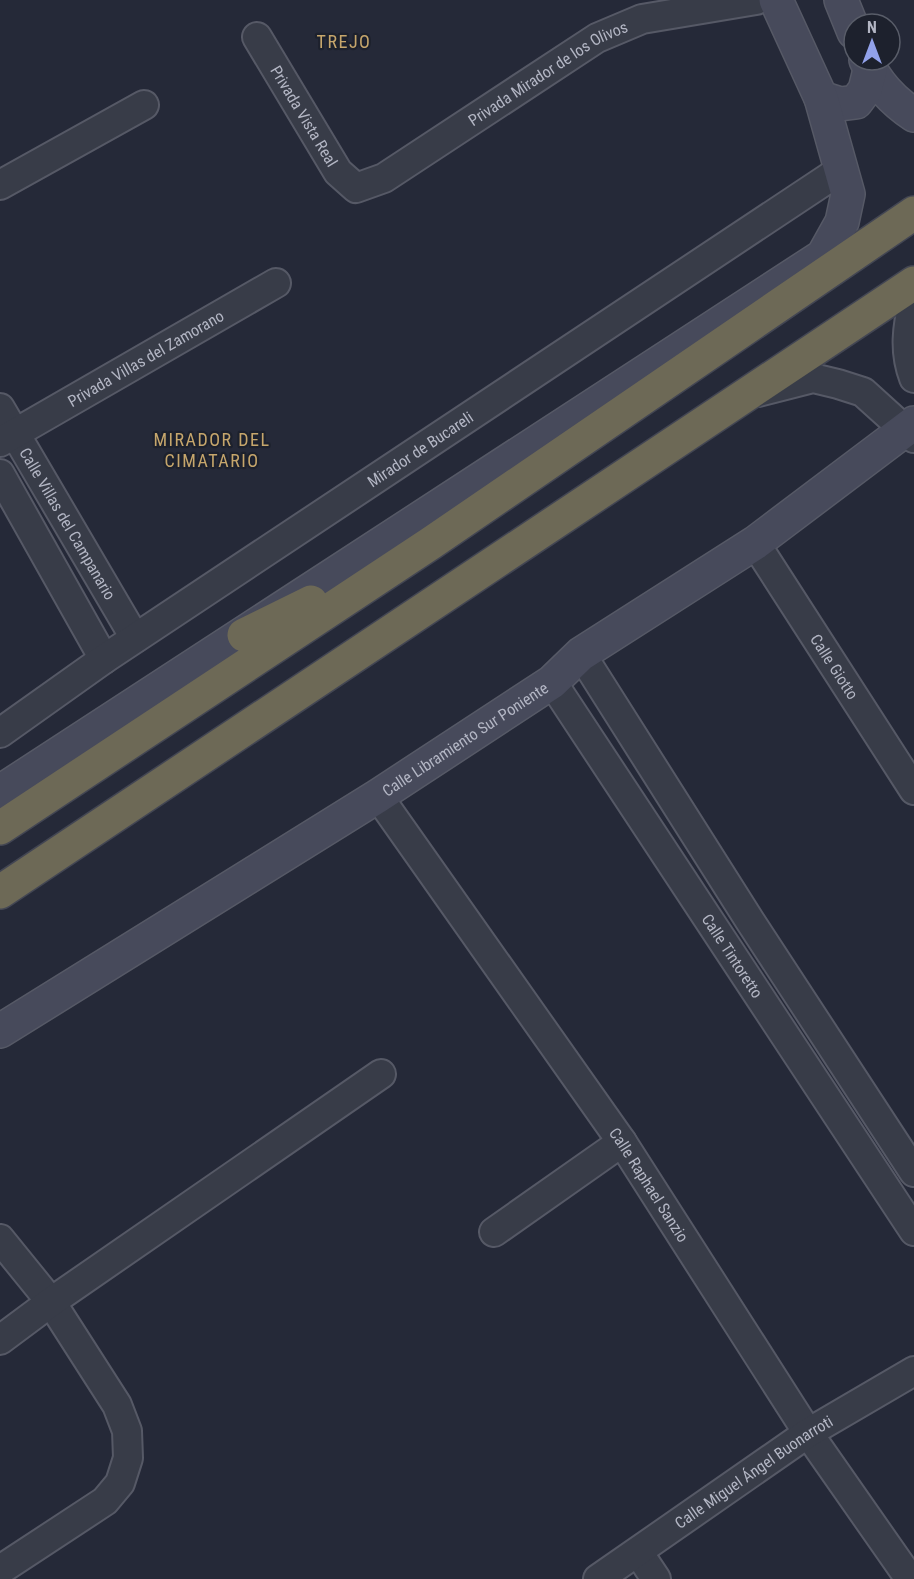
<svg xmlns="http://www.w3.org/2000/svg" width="914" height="1579" font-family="'Roboto Condensed',sans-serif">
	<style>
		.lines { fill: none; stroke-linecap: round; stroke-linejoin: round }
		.street-casing { stroke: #565966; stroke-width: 32 }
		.secondary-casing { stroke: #565966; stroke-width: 36 }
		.highway-casing { stroke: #434653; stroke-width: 36 }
		.street { stroke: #383c48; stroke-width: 28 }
		.secondary { stroke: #474a5b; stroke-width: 33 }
		.highway { stroke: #6d6956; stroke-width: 33 }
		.labels { text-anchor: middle; stroke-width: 4.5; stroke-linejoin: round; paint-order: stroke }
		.street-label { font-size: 16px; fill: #b3b6c4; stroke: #1d212d }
		.neighbourhood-label { font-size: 18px; letter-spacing: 1.5px; fill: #c6a66c; stroke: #1d212d }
	</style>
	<rect width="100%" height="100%" fill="#252938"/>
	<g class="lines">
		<g class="street-casing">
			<g id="street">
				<path id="s1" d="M257,37L338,172L356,188L384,178L597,38L642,19L756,0"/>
				<path d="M0,185L144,105"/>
				<path d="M914,300C907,327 904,352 914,378"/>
				<path d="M758,392L813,378L838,384L863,392L914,438"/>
				<path id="s2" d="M0,408L135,638"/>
				<path id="s3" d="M0,442L276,283"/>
				<path d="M0,474L104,659"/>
				<path id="s4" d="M755,543L914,790"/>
				<path d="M581,654L750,921L914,1172"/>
				<path id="s5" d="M552,682L914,1231"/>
				<path id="s6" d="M0,733L104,659L842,169"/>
				<path id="s7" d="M378,796L622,1142L808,1433L910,1579"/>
				<path d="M494,1232L622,1142"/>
				<path d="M0,1239L51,1302L117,1405L127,1431L128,1458L120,1483L105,1501L0,1570"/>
				<path d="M0,1340L51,1302L381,1074"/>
				<path d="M638,1552L656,1579"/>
				<path id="s8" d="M598,1579L808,1433L914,1371"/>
			</g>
		</g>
		<g class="secondary-casing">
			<g id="secondary">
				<path d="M841,0L854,32"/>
				<path d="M866,60C875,82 894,102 914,115"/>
				<path d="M821,98L840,104L856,102L865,90L870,70"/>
				<path d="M0,792L823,256L842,222L848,194L821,98L776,0"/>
				<path id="s9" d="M0,1031L378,796L552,682L581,654L755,543L914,423"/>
			</g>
		</g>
		<g class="highway-casing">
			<path id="highway" d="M244,635L311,602
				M0,828L431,543L914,213
				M0,892L914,283"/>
		</g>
		<use href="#street" class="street"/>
		<use href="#secondary" class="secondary"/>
		<use href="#highway" class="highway"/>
	</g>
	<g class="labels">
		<g class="street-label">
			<text dy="6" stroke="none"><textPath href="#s1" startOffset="406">Privada Mirador de los Olivos</textPath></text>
			<text dy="6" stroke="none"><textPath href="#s1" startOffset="92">Privada Vista Real</textPath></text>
			<text dy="6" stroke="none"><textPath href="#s3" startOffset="168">Privada Villas del Zamorano</textPath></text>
			<text dy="6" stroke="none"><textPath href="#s6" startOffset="507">Mirador de Bucareli</textPath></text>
			<text dy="6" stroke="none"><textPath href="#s2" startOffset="134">Calle Villas del Campanario</textPath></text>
			<text dy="6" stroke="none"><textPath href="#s4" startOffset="147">Calle Giotto</textPath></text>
			<text dy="6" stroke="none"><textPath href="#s9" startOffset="549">Calle Libramiento Sur Poniente</textPath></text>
			<text dy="6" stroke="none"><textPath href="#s5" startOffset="328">Calle Tintoretto</textPath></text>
			<text dy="6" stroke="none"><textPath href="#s7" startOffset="474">Calle Raphael Sanzio</textPath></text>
			<text dy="6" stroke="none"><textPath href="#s8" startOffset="189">Calle Miguel Ángel Buonarroti</textPath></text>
		</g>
		<g class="neighbourhood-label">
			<text x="344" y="48">TREJO</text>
			<text x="212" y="446">MIRADOR DEL<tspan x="212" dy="21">CIMATARIO</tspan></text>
		</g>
	</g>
	<g transform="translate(872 42)"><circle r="28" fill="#1d212d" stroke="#595d69" stroke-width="1.5"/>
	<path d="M0-4.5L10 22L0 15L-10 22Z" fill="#92a2ea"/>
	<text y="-9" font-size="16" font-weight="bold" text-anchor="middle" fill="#b3b6c4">N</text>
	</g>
</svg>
